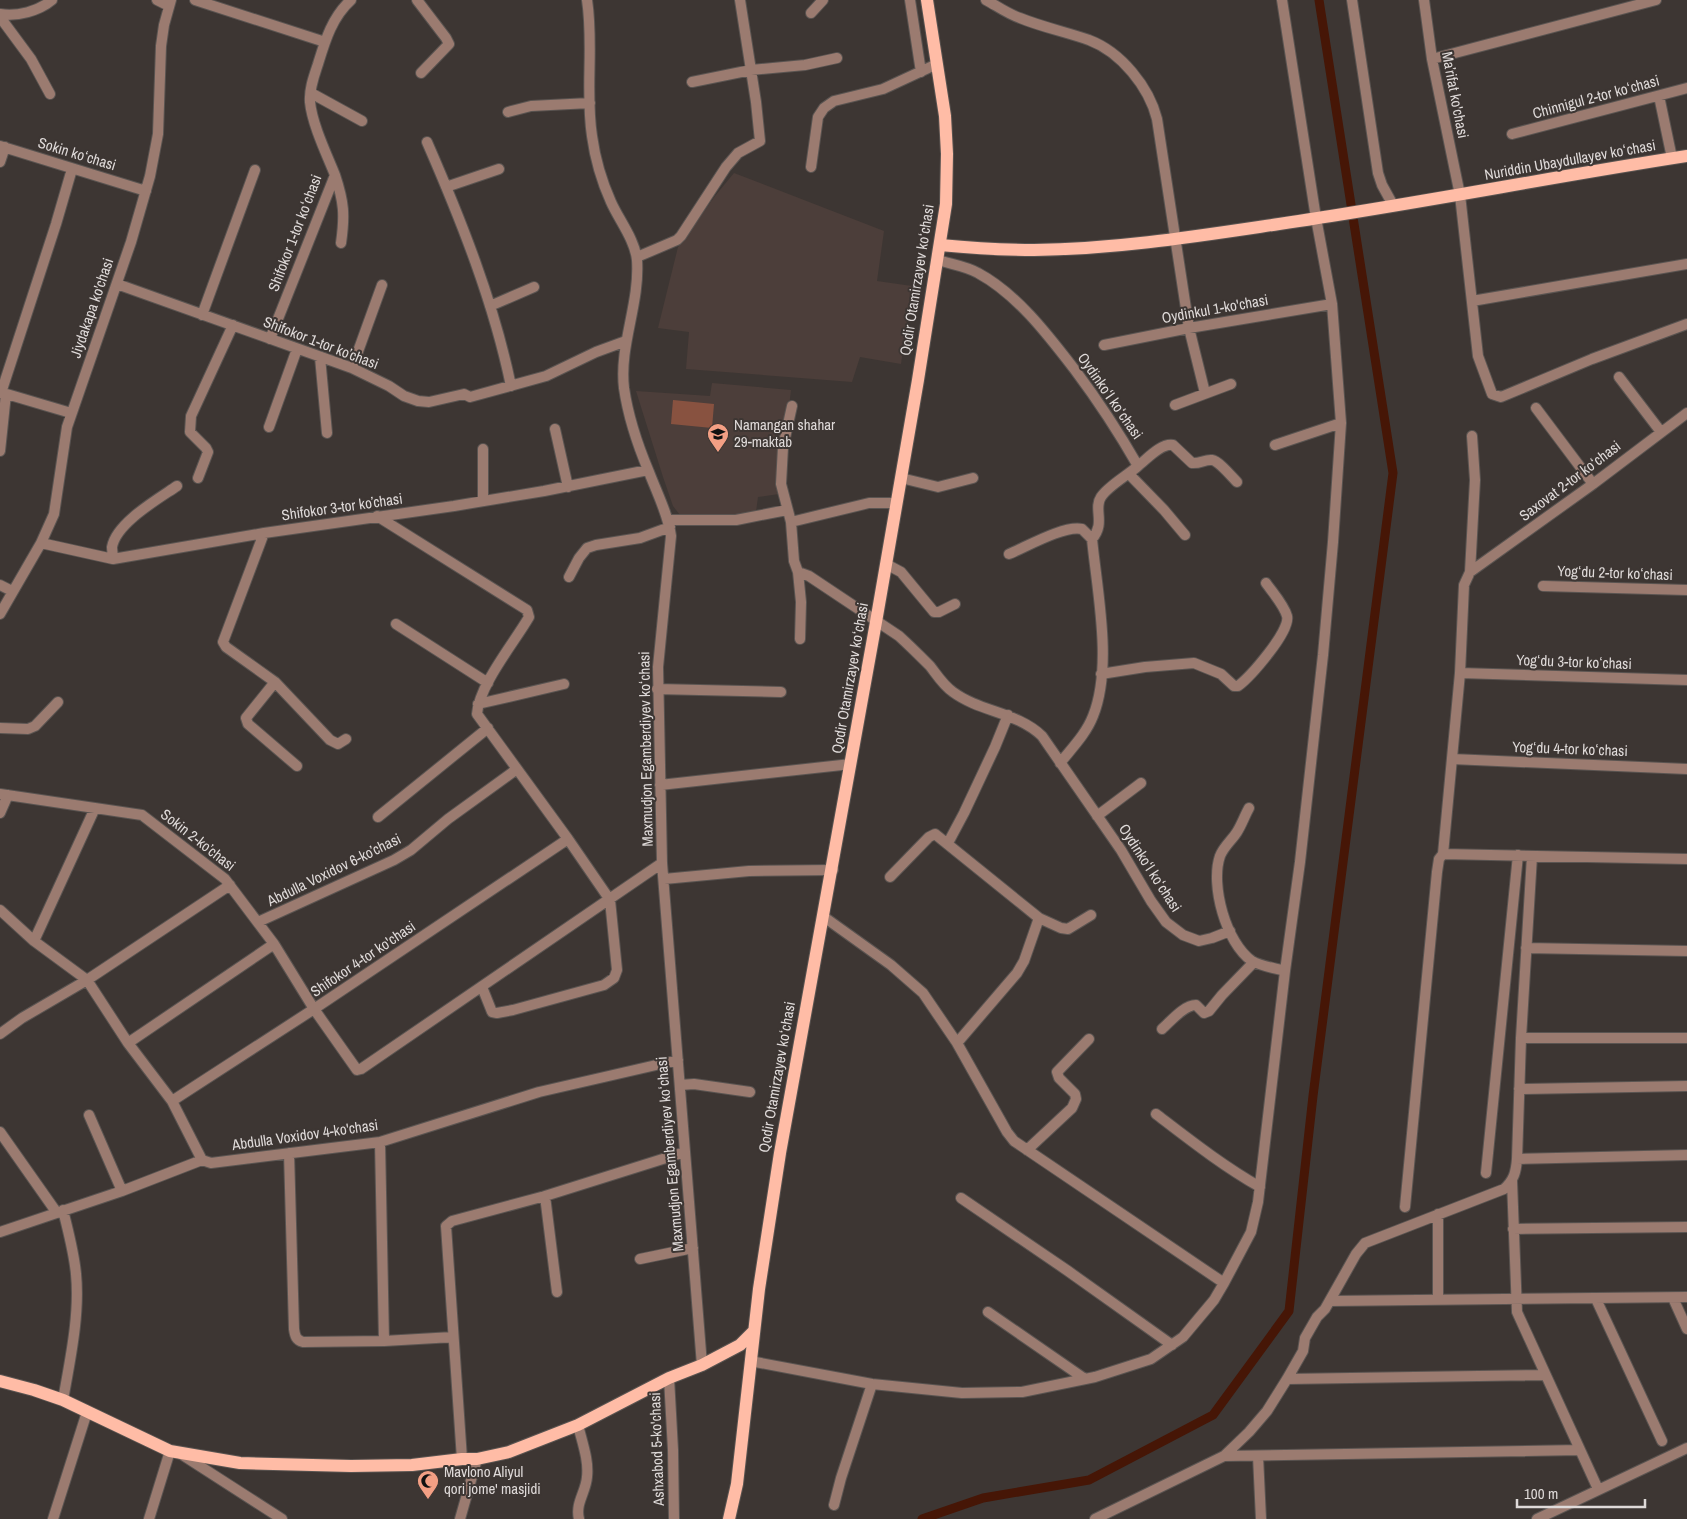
<svg xmlns="http://www.w3.org/2000/svg" width="1687" height="1519" font-family="'Archivo Narrow',sans-serif">
	<style>
		.built { fill: #4c3e3a }
		.green { fill: #885240 }
		.lines { fill: none; stroke-linecap: round; stroke-linejoin: round }
		.canal { stroke: #461606; stroke-width: 9 }
		.minor-casing { stroke: #5a5451; stroke-width: 12 }
		.major-casing { stroke: #5a5451; stroke-width: 14 }
		.minor { stroke: #9b7b70; stroke-width: 10 }
		.major { stroke: #ffbca6; stroke-width: 12 }
		.labels { text-anchor: middle; stroke-width: 4; stroke-linejoin: round; paint-order: stroke }
		.street-label { font-size: 15px; fill: #dfdad9; stroke: #3d3633 }
		.poi-label { font-size: 15px; fill: #dfdad9; stroke: #3d3633; text-anchor: start }
	</style>
	<rect width="100%" height="100%" fill="#3d3633"/>
	<path class="built" d="M734,173L884,231L877,281L912,286L901,364L860,357L852,382L686,369L689,332L658,328L678,247L715,196Z
		M712,383L791,390L779,494L758,497L756,512L732,515H680L673,506L663,477L636,391L710,396Z"/>
	<path class="green" d="M673,400L714,404L712,428L671,424Z"/>
	<g class="lines">
		<path class="canal" d="M922,1519L983,1498L1089,1480L1213,1415L1289,1311L1313,1096L1393,473L1319,0"/>
		<g class="minor-casing">
			<path id="minor" d="M157,0L169,6
				M195,0L325,42
				M417,0L446,38L449,44L421,73
				M587,0C594,45 585,91 592,136C595,158 602,182 611,202C619,220 635,240 637,260C640,304 619,345 624,388C628,416 638,446 649,472C657,493 668,514 671,536L658,667L662,863L702,1365
				M910,0L921,72
				M986,0C997,6 1008,14 1020,18C1042,27 1066,32 1089,40C1121,52 1149,87 1157,119L1189,328L1205,393
				M1352,0L1378,173L1382,185L1393,205
				M1424,0L1432,59L1460,195L1478,356L1492,394L1501,397L1592,359L1687,324
				M811,13L823,0
				M0,14C17,17 39,11 52,0
				M0,17L31,59L50,94
				M1432,59L1656,0
				M692,82L751,70L805,65L837,58
				M311,93L362,121
				M1659,96L1672,158
				M508,112L531,106L590,103
				M1512,134L1687,88
				M427,142C461,220 494,303 511,386
				M0,146L146,191
				M0,162L5,147
				M811,167L818,117L824,108L834,101L883,89L937,64
				M335,175C344,202 345,215 341,243
				M446,187L499,169
				M637,257L677,240L681,236L726,167L738,153L760,141L756,102L740,0
				M938,260C950,264 966,266 978,273C1017,294 1048,335 1075,370C1099,402 1118,431 1138,466C1128,475 1108,486 1101,497C1093,509 1106,523 1092,539C1097,591 1113,666 1093,716C1086,734 1072,748 1060,763
				M117,284L352,368L389,386L404,396L418,401L429,402L464,394L470,397L546,376L596,352L626,341
				M1472,301L1687,264
				M490,306L534,287
				M202,315L255,170
				M270,339L335,175C327,155 312,124 310,102C309,89 314,76 318,64C325,41 332,17 351,0
				M1104,345L1189,328L1332,304
				M320,357L327,433
				M352,368L382,285
				M1619,377L1661,432
				M0,392L71,413
				M1,393L56,224L72,169
				M1175,405L1231,384
				M792,406L783,447L781,484L791,522L794,561L798,572L801,602L800,639
				M1536,408L1593,484
				M269,427L297,349
				M555,429L568,487
				M1275,445L1341,423
				M0,451L6,394
				M1138,466C1147,459 1161,443 1173,445L1192,463C1200,464 1205,459 1212,460C1219,461 1232,477 1237,482
				M1129,474L1164,510L1185,535
				M198,478L208,452L206,448L190,432L191,416L233,325
				M901,478L938,487L973,478
				M483,501V449
				M377,516L527,610L529,617C514,643 479,685 477,714L568,839L610,900L617,970L614,978L604,985L513,1010L497,1013L492,1012L482,987
				M668,520H736L787,510
				M791,522L869,503H897
				M264,533L223,642L226,647L275,682L330,740L338,744L346,739
				M41,543L113,559L264,533L454,506L544,491L648,470
				M1009,554C1026,547 1064,525 1082,529L1092,539
				M113,559C113,555 112,550 112,547C116,523 158,499 177,486
				M886,564L901,572L934,612H939L955,604
				M798,572L809,576L899,636C910,646 920,656 930,666C937,675 943,685 953,692C980,712 1017,712 1042,736L1121,850L1151,901L1166,922L1183,935L1199,941L1212,938L1230,931
				M1470,572L1593,484L1687,413
				M569,577L579,558L587,548L596,545L640,538L670,527
				M0,585L12,591
				M1543,586L1687,590
				M0,614L41,543L54,514L67,427L131,242L150,176L158,134L161,46L164,25L171,0
				M396,624L488,683
				M1460,673L1687,680
				M1101,674L1145,667L1194,663L1221,674L1234,686H1238C1250,677 1291,631 1287,616C1284,605 1273,593 1266,583
				M275,682L246,718L248,724L297,766
				M657,689L781,692
				M478,704L564,684
				M0,728L28,729L35,726L58,702
				M1452,759L1687,769
				M660,785L851,764
				M0,794L142,815L225,879L274,944L314,1009L357,1070L361,1069L662,863
				M1249,808C1245,815 1242,824 1237,832C1232,840 1224,846 1220,856C1210,885 1226,943 1252,961C1261,966 1274,968 1285,971
				M0,813L8,795
				M1097,816L1141,783
				M378,817L488,728
				M948,843L964,813L995,747L1008,715
				M1443,854L1687,859
				M890,877L929,837L935,834L1039,918L1061,928L1068,929L1091,915
				M664,879L749,871L833,870
				M0,910L34,941L87,980L128,1043L172,1101L202,1160L211,1163L380,1142L539,1092L678,1060
				M824,917L891,965L923,993L957,1043L1007,1132L1014,1141L1224,1283
				M258,922L394,860L411,850L448,819L517,769
				M34,941L95,808
				M1526,948L1687,951
				M1162,1029C1171,1021 1184,1005 1196,1005L1204,1013L1209,1011L1222,995L1254,962
				M0,1034L22,1018L87,980L230,885
				M1521,1038H1687
				M128,1043L274,944
				M957,1043L1017,973L1024,961L1039,918
				M680,1085L694,1084L750,1092
				M1519,1089L1687,1086
				M172,1101L314,1009L568,839
				M1156,1114C1190,1140 1223,1166 1260,1187
				M89,1115L122,1191
				M0,1132L57,1213
				M380,1142L384,1341
				M1027,1150L1072,1108L1076,1099L1075,1094L1059,1078L1057,1072L1089,1039
				M289,1153L294,1329C295,1336 296,1340 303,1342L384,1341L453,1337
				M1517,1159L1687,1155
				M1486,1173L1518,855
				M1512,1181L1517,1312L1598,1489
				M545,1196L557,1292
				M961,1198L1068,1271L1172,1345
				M1405,1207L1437,872L1439,859L1443,854L1460,673L1464,585L1470,572L1475,480L1472,436
				M63,1210C68,1231 74,1252 76,1274C80,1315 70,1360 63,1400
				M1513,1229L1687,1227
				M0,1232L122,1191L202,1160
				M640,1259L693,1248
				M1673,1298L1687,1329
				M1596,1299L1662,1441
				M1438,1300V1214
				M1330,1301L1687,1297
				M988,1312L1085,1379
				M750,1361L872,1384L962,1393L1022,1392L1095,1377L1151,1359L1183,1337L1214,1300L1224,1283L1251,1232L1258,1202L1285,971L1300,862L1323,655L1333,542L1341,423L1332,304L1316,218L1282,0
				M669,1378L673,1450L674,1519
				M1287,1379L1545,1375
				M578,1425C582,1442 589,1460 587,1477C586,1492 575,1503 579,1519
				M181,1454L282,1519
				M1224,1456L1580,1450
				M1258,1456L1261,1519
				M462,1459L446,1226L452,1221L545,1196L685,1152
				M834,1505L841,1478L872,1384
				M53,1519L87,1412
				M149,1519L170,1451
				M460,1519L477,1459
				M1095,1519L1224,1456L1249,1432L1267,1411L1287,1379L1303,1351L1305,1338L1317,1317L1325,1309L1356,1254L1365,1243L1504,1189C1514,1180 1516,1172 1517,1159L1521,1038L1532,856
				M1537,1519L1687,1448"/>
		</g>
		<g class="major-casing">
			<path id="major" d="M940,245C971,248 1003,250 1034,250C1117,249 1198,236 1279,224C1416,204 1551,177 1687,156
				M0,1381L34,1390L63,1400L170,1451L240,1463L351,1466L412,1465L462,1459H477L509,1452L578,1425L669,1378L702,1365L740,1345L754,1331
				M729,1519L737,1484L759,1289L780,1153L876,622L918,380L946,204L947,154L945,116L927,0"/>
		</g>
		<use href="#minor" class="minor"/>
		<use href="#major" class="major"/>
	</g>
	<defs>
		<g id="school-pin" transform="scale(1.125)"><path d="M0 17L-7.5 6A9.5 9.5 0 1 1 7.5 6Z" fill="#f39f84" stroke="#3d3633"/><path d="M0-5L7-2L0 1L-7-2ZM-4 1L0 2.5L4 1V4Q0 6-4 4Z" fill="#111"/></g>
		<g id="mosque-pin" transform="scale(1.125)"><path d="M0 17L-7.5 6A9.5 9.5 0 1 1 7.5 6Z" fill="#f39f84" stroke="#3d3633"/><path d="M3.5-4.9A6 6 0 1 0 3.5 4.9A5 5 0 1 1 3.5-4.9Z" fill="#111"/></g>
	</defs>
	<g fill-rule="evenodd">
		<use href="#school-pin" x="718" y="434"/>
		<use href="#mosque-pin" x="428" y="1481"/>
	</g>
	<g class="labels">
		<g class="street-label">
			<text transform="translate(1455 95) rotate(79)" y="5">Maʼrifat ko'chasi</text>
			<text transform="translate(1596 97) rotate(-15)" y="5">Chinnigul 2-tor koʻchasi</text>
			<text transform="translate(77 154) rotate(17)" y="5">Sokin koʻchasi</text>
			<text transform="translate(1570 160) rotate(-10)" y="5">Nuriddin Ubaydullayev koʻchasi</text>
			<text transform="translate(295 233) rotate(-69)" y="5">Shifokor 1-tor koʻchasi</text>
			<text transform="translate(917 280) rotate(-81)" y="5">Qodir Otamirzayev koʻchasi</text>
			<text transform="translate(92 308) rotate(-71)" y="5">Jiydakapa ko'chasi</text>
			<text transform="translate(1215 309) rotate(-10)" y="5">Oydinkul 1-ko'chasi</text>
			<text transform="translate(321 343) rotate(21)" y="5">Shifokor 1-tor koʼchasi</text>
			<text transform="translate(1110 396) rotate(55)" y="5">Oydinkoʻl koʻchasi</text>
			<text transform="translate(1570 481) rotate(-37)" y="5">Saxovat 2-tor koʻchasi</text>
			<text transform="translate(342 507) rotate(-8)" y="5">Shifokor 3-tor koʼchasi</text>
			<text transform="translate(1615 573) rotate(2)" y="5">Yogʻdu 2-tor koʻchasi</text>
			<text transform="translate(1574 662) rotate(2)" y="5">Yogʻdu 3-tor koʻchasi</text>
			<text transform="translate(850 678) rotate(-80)" y="5">Qodir Otamirzayev koʻchasi</text>
			<text transform="translate(646 749) rotate(-91)" y="5">Maxmudjon Egamberdiyev koʻchasi</text>
			<text transform="translate(1570 749) rotate(2)" y="5">Yogʻdu 4-tor koʻchasi</text>
			<text transform="translate(198 840) rotate(38)" y="5">Sokin 2-koʼchasi</text>
			<text transform="translate(1150 868) rotate(57)" y="5">Oydinkoʻl koʻchasi</text>
			<text transform="translate(334 870) rotate(-26)" y="5">Abdulla Voxidov 6-koʼchasi</text>
			<text transform="translate(363 959) rotate(-34)" y="5">Shifokor 4-tor ko'chasi</text>
			<text transform="translate(777 1077) rotate(-80)" y="5">Qodir Otamirzayev koʻchasi</text>
			<text transform="translate(305 1135) rotate(-8)" y="5">Abdulla Voxidov 4-ko'chasi</text>
			<text transform="translate(670 1154) rotate(-95)" y="5">Maxmudjon Egamberdiyev koʻchasi</text>
			<text transform="translate(657 1449) rotate(-92)" y="5">Ashxabod 5-ko'chasi</text>
		</g>
		<g class="poi-label">
			<text x="734" y="430">Namangan shahar<tspan x="734" dy="17">29-maktab</tspan></text>
			<text x="444" y="1477">Mavlono Aliyul<tspan x="444" dy="17">qori jome' masjidi</tspan></text>
		</g>
	</g>
	<path d="M1517 1499v8h128v-8" fill="none" stroke="#dfdad9" stroke-width="2.5"/>
	<text x="1524" y="1499" font-size="15" fill="#dfdad9" stroke="#3d3633" stroke-width="4" paint-order="stroke">100 m</text>
</svg>
